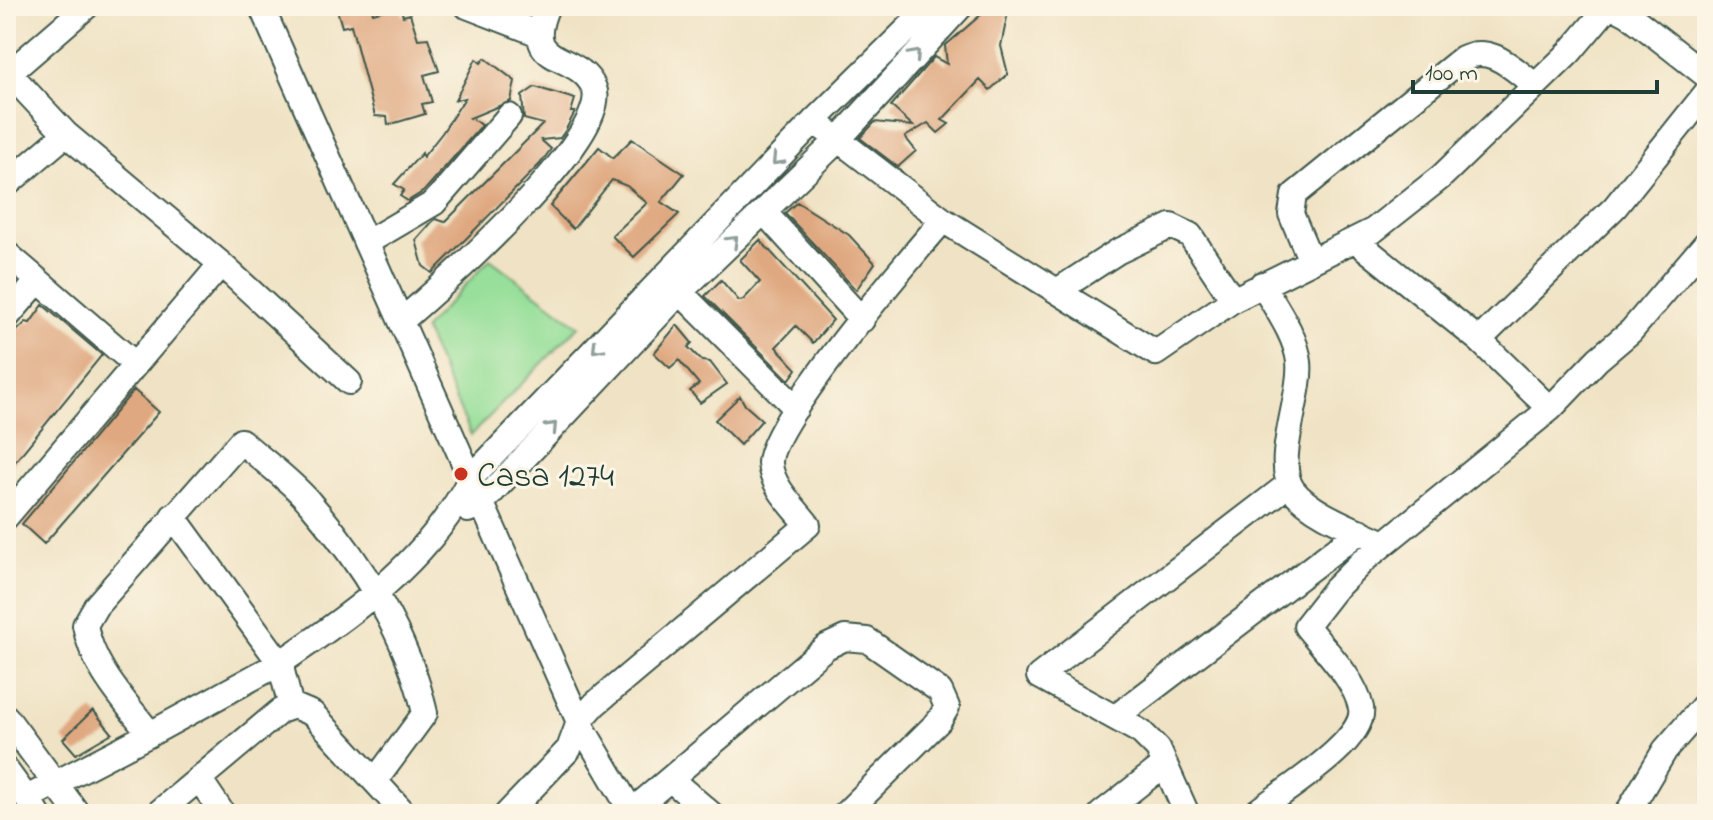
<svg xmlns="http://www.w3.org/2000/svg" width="1713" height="820" font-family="'Indie Flower',sans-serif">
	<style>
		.green { fill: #97df9a; stroke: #5b8e67; stroke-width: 2 }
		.building { fill: #dfa880 }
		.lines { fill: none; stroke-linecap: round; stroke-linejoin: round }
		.minor-casing { stroke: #3e564a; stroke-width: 28 }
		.minor { stroke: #fff; stroke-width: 24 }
		.oneway { stroke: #8f9e9a }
		.poi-dot { fill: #c8321e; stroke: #fcf5e5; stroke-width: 3 }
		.labels { text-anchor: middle; stroke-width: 6; stroke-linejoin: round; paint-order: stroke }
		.poi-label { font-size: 34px; fill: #1f3d34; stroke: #fcf5e5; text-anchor: start }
	</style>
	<rect width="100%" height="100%" fill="#fcf5e5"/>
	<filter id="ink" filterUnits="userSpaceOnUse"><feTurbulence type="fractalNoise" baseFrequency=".0125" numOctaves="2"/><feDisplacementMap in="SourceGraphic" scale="16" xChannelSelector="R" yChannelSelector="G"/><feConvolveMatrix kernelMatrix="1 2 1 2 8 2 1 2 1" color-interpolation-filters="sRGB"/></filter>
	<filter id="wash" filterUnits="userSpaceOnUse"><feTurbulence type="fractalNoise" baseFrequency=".006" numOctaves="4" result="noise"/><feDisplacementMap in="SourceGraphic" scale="32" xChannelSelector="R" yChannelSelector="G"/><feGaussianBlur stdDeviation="1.8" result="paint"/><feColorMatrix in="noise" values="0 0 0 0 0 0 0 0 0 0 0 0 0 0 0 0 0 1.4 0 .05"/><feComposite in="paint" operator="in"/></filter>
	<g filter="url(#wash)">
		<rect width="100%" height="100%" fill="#f0e3c5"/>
		<path class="green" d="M490,259L579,326L471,435L424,329Z"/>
		<g id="blocks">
			<path class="building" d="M336,6H371L373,13L400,6L403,16L410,14L418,39L428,38L439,71L424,75L432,102L422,104L425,114L388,125L387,117L375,116L351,25L342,27Z
				M991,6H1002L1008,12L1001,46L1008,74L990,90L980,80L942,120L949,124L938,133L928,123L905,137L916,151L898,167L860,138L875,122L913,126L891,106L934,57L947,64L945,46Z
				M485,58L515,81L511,101L470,118L482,125L424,191L408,201L400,196L404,190L394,184L422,153L423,157L442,133L465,98L455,100L476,59L481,63Z
				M535,87L575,99L571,112H575L565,131L560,138L541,140L551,149L540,164L432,273L423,266L416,240L432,222L436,219L445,222L543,124L524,119L522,96Z
				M632,139L684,174L661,202L679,214L634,257L612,236L647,203L627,186L612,180L573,229L550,206L599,147L613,158Z
				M797,202L849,235L875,263L856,290L785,213Z
				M760,240L833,320L813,343L796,326L776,347L797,369L789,380L705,296L721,280L739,301L743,300L760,282L740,260Z
				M43,305L102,355L6,473V341L26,322L30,323Z
				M677,325L692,343L688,347L702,361L710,362L727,384L700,403L690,391L699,384L679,360L670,368L654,353Z
				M134,390L159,412L44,544L22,524Z
				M740,396L745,405L762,420L740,445L715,420Z
				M93,710L112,733L76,754L63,739Z"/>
		</g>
	</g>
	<g filter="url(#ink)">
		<use href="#blocks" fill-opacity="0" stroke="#3e564a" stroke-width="2"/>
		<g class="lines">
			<g class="minor-casing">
				<path id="minor" d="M261,6L579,722L633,814
					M467,6L539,34
					M1612,6L1629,15L1707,76
					M9,73L66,134L221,264L349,382
					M6,76L87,6
					M814,121L943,220L1156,353L1233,300L1374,230L1441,177L1569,53L1602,14L1603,6
					M6,185L66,134
					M764,212L862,320
					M1355,240L1479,340L1550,409
					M366,243L434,203L509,116
					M6,253L135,364
					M1311,261L1291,214L1294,195L1463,58C1491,44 1513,69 1535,85
					M1262,284C1275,307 1296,335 1299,362C1303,395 1272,463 1293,490C1313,515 1356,529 1384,543
					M1057,291L1117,252L1171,226L1190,235L1233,300
					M680,292L796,408
					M6,318L37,282
					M401,321C438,290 614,134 594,88C577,49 520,70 547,6
					M1479,340L1615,207L1707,92
					M468,510L480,505L680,292L838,140L961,6
					M173,516L280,663L150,734C125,701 92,667 85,625L96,606L241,441C263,461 291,480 310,503C361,562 408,636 425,713L375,781
					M6,517L221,264
					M291,707L280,663C354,613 429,560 470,479L814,121L931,6
					M1117,716L1360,531
					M6,717L78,814
					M6,770L38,814
					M670,779L711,814
					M200,780L223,814
					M27,798L150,734
					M632,811L826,647L845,638L867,640L940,691L947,707L939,721L845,814
					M157,814L280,711L294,706L313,714L405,814
					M507,814L569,749L579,722L595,704L808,525C795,508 771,486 770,463C769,423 911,257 943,220
					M1101,814L1165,764
					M1187,814L1158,749L1141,732L1039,676L1289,484
					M1254,814C1279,793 1367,742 1361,708C1355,679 1324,649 1306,626L1334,590L1364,560L1550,409L1598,359L1631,331L1707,242
					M1627,814L1665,750L1707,702"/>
			</g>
			<use href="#minor" class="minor"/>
		</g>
		<defs><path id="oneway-chevron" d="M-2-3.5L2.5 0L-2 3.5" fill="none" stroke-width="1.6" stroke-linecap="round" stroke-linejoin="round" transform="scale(2)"/></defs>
		<g class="oneway">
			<use href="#oneway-chevron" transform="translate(915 55) rotate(-48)"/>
			<use href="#oneway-chevron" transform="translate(777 160) rotate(134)"/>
			<use href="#oneway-chevron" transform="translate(733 241) rotate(-44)"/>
			<use href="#oneway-chevron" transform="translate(597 348) rotate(134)"/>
			<use href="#oneway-chevron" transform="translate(552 427) rotate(-47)"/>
		</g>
	</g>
	<circle class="poi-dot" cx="461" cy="474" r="8"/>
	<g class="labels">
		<g class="poi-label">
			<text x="477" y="486">Casa 1274</text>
		</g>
	</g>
	<rect width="1713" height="820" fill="none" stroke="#fcf5e5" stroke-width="32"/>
	<path d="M1413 80v12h244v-12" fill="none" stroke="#1f3d34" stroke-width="4"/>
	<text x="1425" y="80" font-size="24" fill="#1f3d34" stroke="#fcf5e5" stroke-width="6" paint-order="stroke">100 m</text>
</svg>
